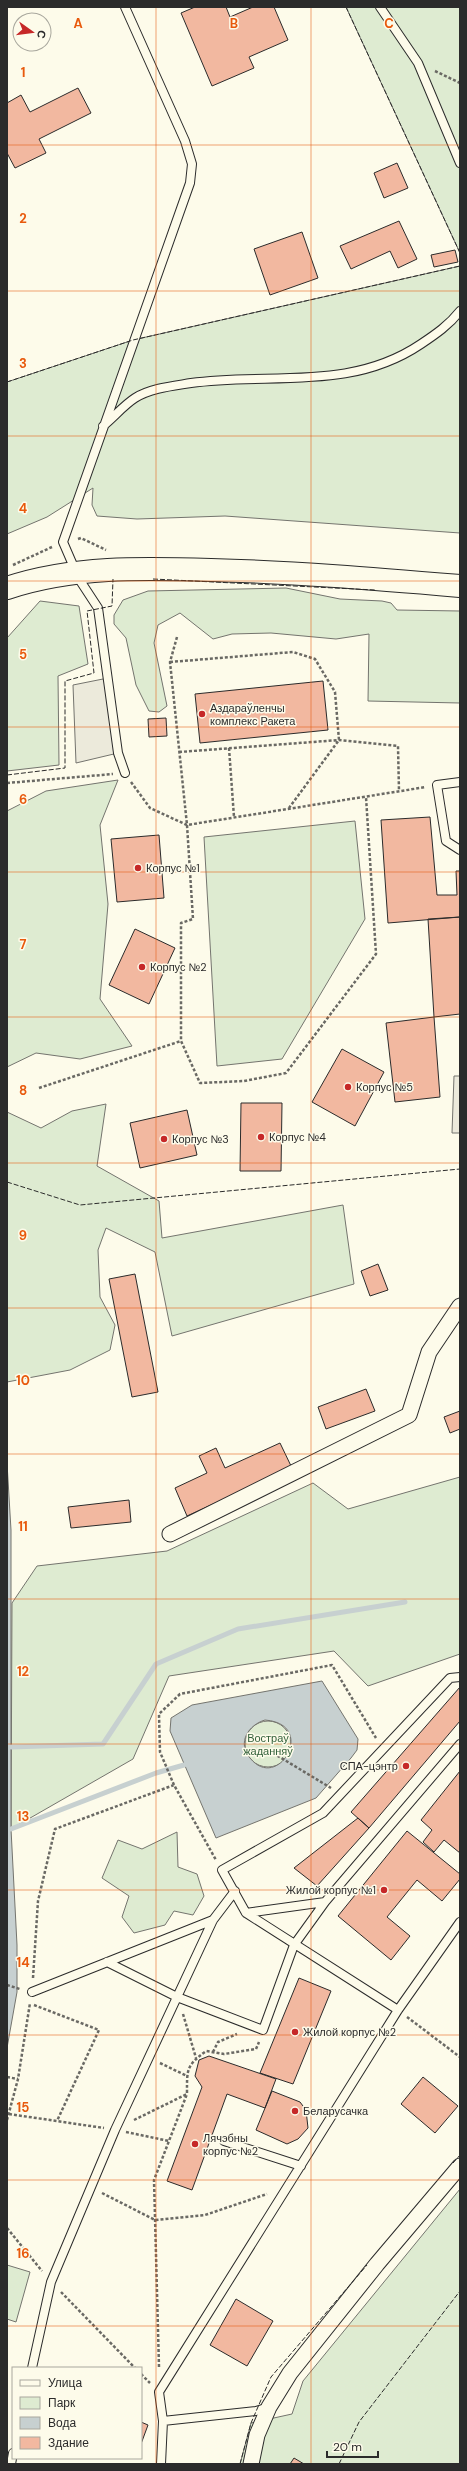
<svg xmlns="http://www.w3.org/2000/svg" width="467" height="2471" font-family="'DM Sans',sans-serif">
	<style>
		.green { fill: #deebd1; stroke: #74746e }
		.parking { fill: #eceadb; stroke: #74746e }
		.water { fill: #c7d0d0; stroke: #74746e; fill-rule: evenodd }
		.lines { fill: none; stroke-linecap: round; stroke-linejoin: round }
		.stream { stroke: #c7d0d0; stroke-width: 5 }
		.building { fill: #f2b8a0; stroke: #2b2b2b }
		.lane-casing { stroke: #2b2b2b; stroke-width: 10 }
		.street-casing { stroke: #2b2b2b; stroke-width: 17 }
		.secondary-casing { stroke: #2b2b2b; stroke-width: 24 }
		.path { stroke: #6a6964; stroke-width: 2.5; stroke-dasharray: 3 2; stroke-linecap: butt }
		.lane { stroke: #fdfbea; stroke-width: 8 }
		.street { stroke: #fdfbea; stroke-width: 15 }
		.secondary { stroke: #fdfbea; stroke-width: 22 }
		.fence { stroke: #2b2b2b; stroke-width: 1; stroke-dasharray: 5 2; stroke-linecap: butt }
		.grid { fill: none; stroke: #e8590c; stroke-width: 1; stroke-opacity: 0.55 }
		.poi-dot { fill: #c62828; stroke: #fdfbea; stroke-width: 1.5 }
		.labels { text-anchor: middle; stroke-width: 3; stroke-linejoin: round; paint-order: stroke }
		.poi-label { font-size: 11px; fill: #2b2b2b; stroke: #fdfbea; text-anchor: start }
		.park-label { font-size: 11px; fill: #34623c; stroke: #fdfbea }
		.grid-label { font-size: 13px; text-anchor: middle; font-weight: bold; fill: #e8590c; stroke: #fdfbea; stroke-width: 3; stroke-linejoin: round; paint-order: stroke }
	</style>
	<rect width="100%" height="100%" fill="#fdfbea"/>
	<path class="green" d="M346,7H460V253Z
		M460,266V533L225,516L137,519L97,516L92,505L93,488L47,517L7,534V382L133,340Z
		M286,588L340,599L382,601L391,603L397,610L460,611V703L368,701L369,634L336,639L271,633L232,634L213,639L180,613L158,625L154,643L167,706L159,712L149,711L136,685L126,638L114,624V615L123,600L148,591Z
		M40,601L79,606L88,664L58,676L59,765L7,771V638Z
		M118,780L100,825L108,904L100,999L132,1046L80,1059L36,1053L7,1067V811L46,791Z
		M355,821L365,919L282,1059L217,1066L204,837Z
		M106,1104L97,1166L159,1201L162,1238L343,1205L354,1284L172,1336L155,1252L106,1228L98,1250L100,1297L115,1325L110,1350L70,1370L7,1382V1112L41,1128L72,1111Z
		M460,1477V1654L368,1686L334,1651L169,1676L133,1759L11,1829L12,1603L37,1566L167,1551L313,1483L348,1509Z
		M245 1744a23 23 0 1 1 46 0a23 23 0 1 1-46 0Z
		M177,1832L178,1867L197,1874L204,1896L193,1915L174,1911L165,1925L134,1933L122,1917L129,1896L102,1878L118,1840L142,1849Z
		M460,2189V2464H240L251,2423L292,2414L303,2381Z
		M7,2265L30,2272L16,2322L7,2319Z"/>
	<path class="parking" d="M108,678L118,753L76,763L73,685Z
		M454,1076H460V1133H452Z"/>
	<path class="water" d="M7,1463L11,1530V1829L17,1945V1992L7,2048Z
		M322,1681L358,1739L357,1750L351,1758L316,1798L216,1838L170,1731L171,1718L192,1705ZM265,1720C318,1724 278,1793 250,1758C237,1743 248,1725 265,1720Z"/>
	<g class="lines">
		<path class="stream" d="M11,1747L103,1744L156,1664L238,1629L405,1602
			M11,1829L156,1773L184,1765"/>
	</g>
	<path class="building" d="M195,7H226L230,17L253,7H274L288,40L249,57L254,68L212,86L181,13Z
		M78,88L91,113L39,139L46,153L15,168L7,153V103L21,95L30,112Z
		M397,163L408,188L384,198L374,173Z
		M399,221L417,259L398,268L390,251L351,269L340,246Z
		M302,232L318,278L270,295L254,249Z
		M455,250L458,262L434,267L431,255Z
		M323,681L328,730L200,743L195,694Z
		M166,718L167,736L149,737L148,719Z
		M430,817L437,895H457L456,871H460V917L388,923L381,820Z
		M159,835L164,898L117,902L111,839Z
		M460,917V1014L434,1017L428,919Z
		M135,929L175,948L149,1004L109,985Z
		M434,1017L440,1097L395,1102L386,1023Z
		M342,1049L384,1072L355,1126L312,1102Z
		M241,1103H282L281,1171H240Z
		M187,1110L197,1155L140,1168L130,1123Z
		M378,1264L388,1290L370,1296L361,1271Z
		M135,1274L158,1392L132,1397L109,1279Z
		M366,1389L375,1411L326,1429L318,1407Z
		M460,1411V1429L450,1433L444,1417Z
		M280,1443L292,1468L187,1516L175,1488L207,1473L199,1456L216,1448L225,1468Z
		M129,1500L131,1522L71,1528L68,1507Z
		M460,1687V1721L369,1828L351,1812Z
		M460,1771V1853L444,1840L434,1852L423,1842L432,1830L421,1820Z
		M358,1818L369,1828L317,1886L294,1868Z
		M407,1831L460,1874V1879L442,1901L417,1880L387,1917L410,1936L391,1960L338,1916Z
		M299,1978L331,1991L293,2084L260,2073Z
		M209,2056L276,2079L265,2108L227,2094L192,2190L167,2181L202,2087L195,2076L199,2060Z
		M423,2077L458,2106L435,2133L401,2104Z
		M272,2091L300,2102L306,2110L308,2128L298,2139L287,2144L256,2130Z
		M236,2299L273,2321L247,2366L210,2345Z
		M141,2422L148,2425L141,2444Z
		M294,2458L304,2464H290Z"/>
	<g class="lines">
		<g class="lane-casing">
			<path id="lane" d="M380,7L418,63L460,163
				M103,426C114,417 124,405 135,398C151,388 173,386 191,383C270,372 350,392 421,344C436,334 449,325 460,311
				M125,773L118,753L98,608L79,579L63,542L190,183L192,164L185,141L125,7
				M460,782L437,785L446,841L460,850
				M460,1677L450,1678L323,1813L222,1870L246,1913L325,1902L460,1744
				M246,1913L398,2010
				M107,1962L177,1997L263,2030L294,1945L325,1902
				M32,1992L213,1920
				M224,2141L301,2166
				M32,2368L51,2282L115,2130L213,1920L235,1891
				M163,2421L256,2411L269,2407
				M11,2464L13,2453
				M161,2464L163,2421L159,2392L398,2010L460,1922"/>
		</g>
		<g class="street-casing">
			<path id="street" d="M170,1534L409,1415L429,1352L460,1306
				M251,2464L257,2435L269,2407L290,2373L377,2264L460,2166"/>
		</g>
		<g class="secondary-casing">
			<path id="secondary" d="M7,588C73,566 142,568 211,570C294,572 377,579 460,586"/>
		</g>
		<path class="path" d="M435,71L460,83
			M78,539L81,538L106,550
			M13,565L52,547
			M177,637L170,662L187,825L193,919L181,923V1041L200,1083L244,1081L286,1073L376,954L366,797
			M170,662L293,652L315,659L335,692L339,740L289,808
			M229,748L234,817
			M179,752L339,740L398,746L399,791
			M131,782L150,808L187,825L426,787
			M7,783L113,774
			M39,1088L181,1041
			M273,1753L331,1788
			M174,1785L160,1752L159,1714L180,1694L332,1665L376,1738
			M33,1978L38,1901L55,1829L174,1785L216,1860
			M7,1985L20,1989
			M34,2005L99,2030L57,2121
			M183,2014L196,2058
			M407,2017L460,2057
			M213,2052L218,2042L237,2034
			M160,2063L187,2076
			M7,2077L18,2079
			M9,2114L104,2128
			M7,2120L18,2079L30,2003
			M134,2120L187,2094C187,2069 186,2066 206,2051L224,2054L256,2049L259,2042
			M126,2132L169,2141
			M102,2193L155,2220L205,2215L267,2194
			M7,2228L42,2271
			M61,2292L135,2368
			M159,2367L154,2180L187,2094
			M141,2374L150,2383"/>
		<use href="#lane" class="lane"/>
		<use href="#street" class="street"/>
		<use href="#secondary" class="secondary"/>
		<path class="fence" d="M346,7L460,253
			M7,382L133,340L460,266
			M153,579L375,590
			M7,775L65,768V681L94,673L87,611L112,606L113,579
			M7,1182L80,1205L460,1169
			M453,2163L460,2155
			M240,2464L251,2423L271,2377L367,2265
			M339,2464L359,2422L460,2291"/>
	</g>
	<path class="grid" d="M156,7V2464M311,7V2464M7,145H460M7,291H460M7,436H460M7,581H460M7,727H460M7,872H460M7,1017H460M7,1163H460M7,1308H460M7,1454H460M7,1599H460M7,1744H460M7,1890H460M7,2035H460M7,2180H460M7,2326H460"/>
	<g class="poi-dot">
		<circle cx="202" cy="714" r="4"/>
		<circle cx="138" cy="868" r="4"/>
		<circle cx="142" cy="967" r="4"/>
		<circle cx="348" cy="1087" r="4"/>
		<circle cx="261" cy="1137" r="4"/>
		<circle cx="164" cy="1139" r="4"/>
		<circle cx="406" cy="1766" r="4"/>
		<circle cx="384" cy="1890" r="4"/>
		<circle cx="295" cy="2032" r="4"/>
		<circle cx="295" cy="2111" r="4"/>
		<circle cx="195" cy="2144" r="4"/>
	</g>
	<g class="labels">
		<g class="poi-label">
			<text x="210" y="712">Аздараўленчы<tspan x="210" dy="13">комплекс Ракета</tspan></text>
			<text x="146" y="872">Корпус №1</text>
			<text x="150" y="971">Корпус №2</text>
			<text x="356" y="1091">Корпус №5</text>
			<text x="269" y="1141">Корпус №4</text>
			<text x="172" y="1143">Корпус №3</text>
			<text x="398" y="1770" text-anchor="end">СПА-цэнтр</text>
			<text x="376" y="1894" text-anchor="end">Жилой корпус №1</text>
			<text x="303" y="2036">Жилой корпус №2</text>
			<text x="303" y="2115">Беларусачка</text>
			<text x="203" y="2142">Лячэбны<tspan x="203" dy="13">корпус №2</tspan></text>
		</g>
		<g class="park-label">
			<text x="268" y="1742">Востраў<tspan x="268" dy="13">жаданняў</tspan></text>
		</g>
	</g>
	<g class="grid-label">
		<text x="78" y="28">A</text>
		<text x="234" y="28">B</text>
		<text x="389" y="28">C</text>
		<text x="23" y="77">1</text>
		<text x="23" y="223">2</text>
		<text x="23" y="368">3</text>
		<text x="23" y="513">4</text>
		<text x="23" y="659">5</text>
		<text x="23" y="804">6</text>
		<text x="23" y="949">7</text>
		<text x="23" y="1095">8</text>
		<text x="23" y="1240">9</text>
		<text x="23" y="1385">10</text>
		<text x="23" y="1531">11</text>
		<text x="23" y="1676">12</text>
		<text x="23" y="1821">13</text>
		<text x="23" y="1967">14</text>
		<text x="23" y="2112">15</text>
		<text x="23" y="2258">16</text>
	</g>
	<rect width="467" height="2471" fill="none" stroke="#2b2b2b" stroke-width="16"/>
	<rect x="12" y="2367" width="130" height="92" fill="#fdfbea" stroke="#a9a89e"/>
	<rect x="20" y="2380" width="20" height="6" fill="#fdfbea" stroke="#a9a89e"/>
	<text x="48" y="2387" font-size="12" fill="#2b2b2b">Улица</text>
	<rect x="20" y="2397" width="20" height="12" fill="#deebd1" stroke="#a9a89e"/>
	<text x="48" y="2407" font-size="12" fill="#2b2b2b">Парк</text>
	<rect x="20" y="2417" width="20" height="12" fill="#c7d0d0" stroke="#a9a89e"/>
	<text x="48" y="2427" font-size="12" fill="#2b2b2b">Вода</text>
	<rect x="20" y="2437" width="20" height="12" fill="#f2b8a0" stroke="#a9a89e"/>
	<text x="48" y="2447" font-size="12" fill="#2b2b2b">Здание</text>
	<g transform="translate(32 32) rotate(104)"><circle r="19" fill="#fdfbea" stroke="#a9a89e"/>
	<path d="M0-3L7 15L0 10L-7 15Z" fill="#c62828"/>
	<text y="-6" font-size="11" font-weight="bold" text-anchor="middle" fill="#2b2b2b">С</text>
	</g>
	<path d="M327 2451v6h51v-6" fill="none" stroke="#2b2b2b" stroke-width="2"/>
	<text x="333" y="2451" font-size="12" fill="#2b2b2b" stroke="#fdfbea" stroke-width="3" paint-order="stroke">20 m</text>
</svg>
